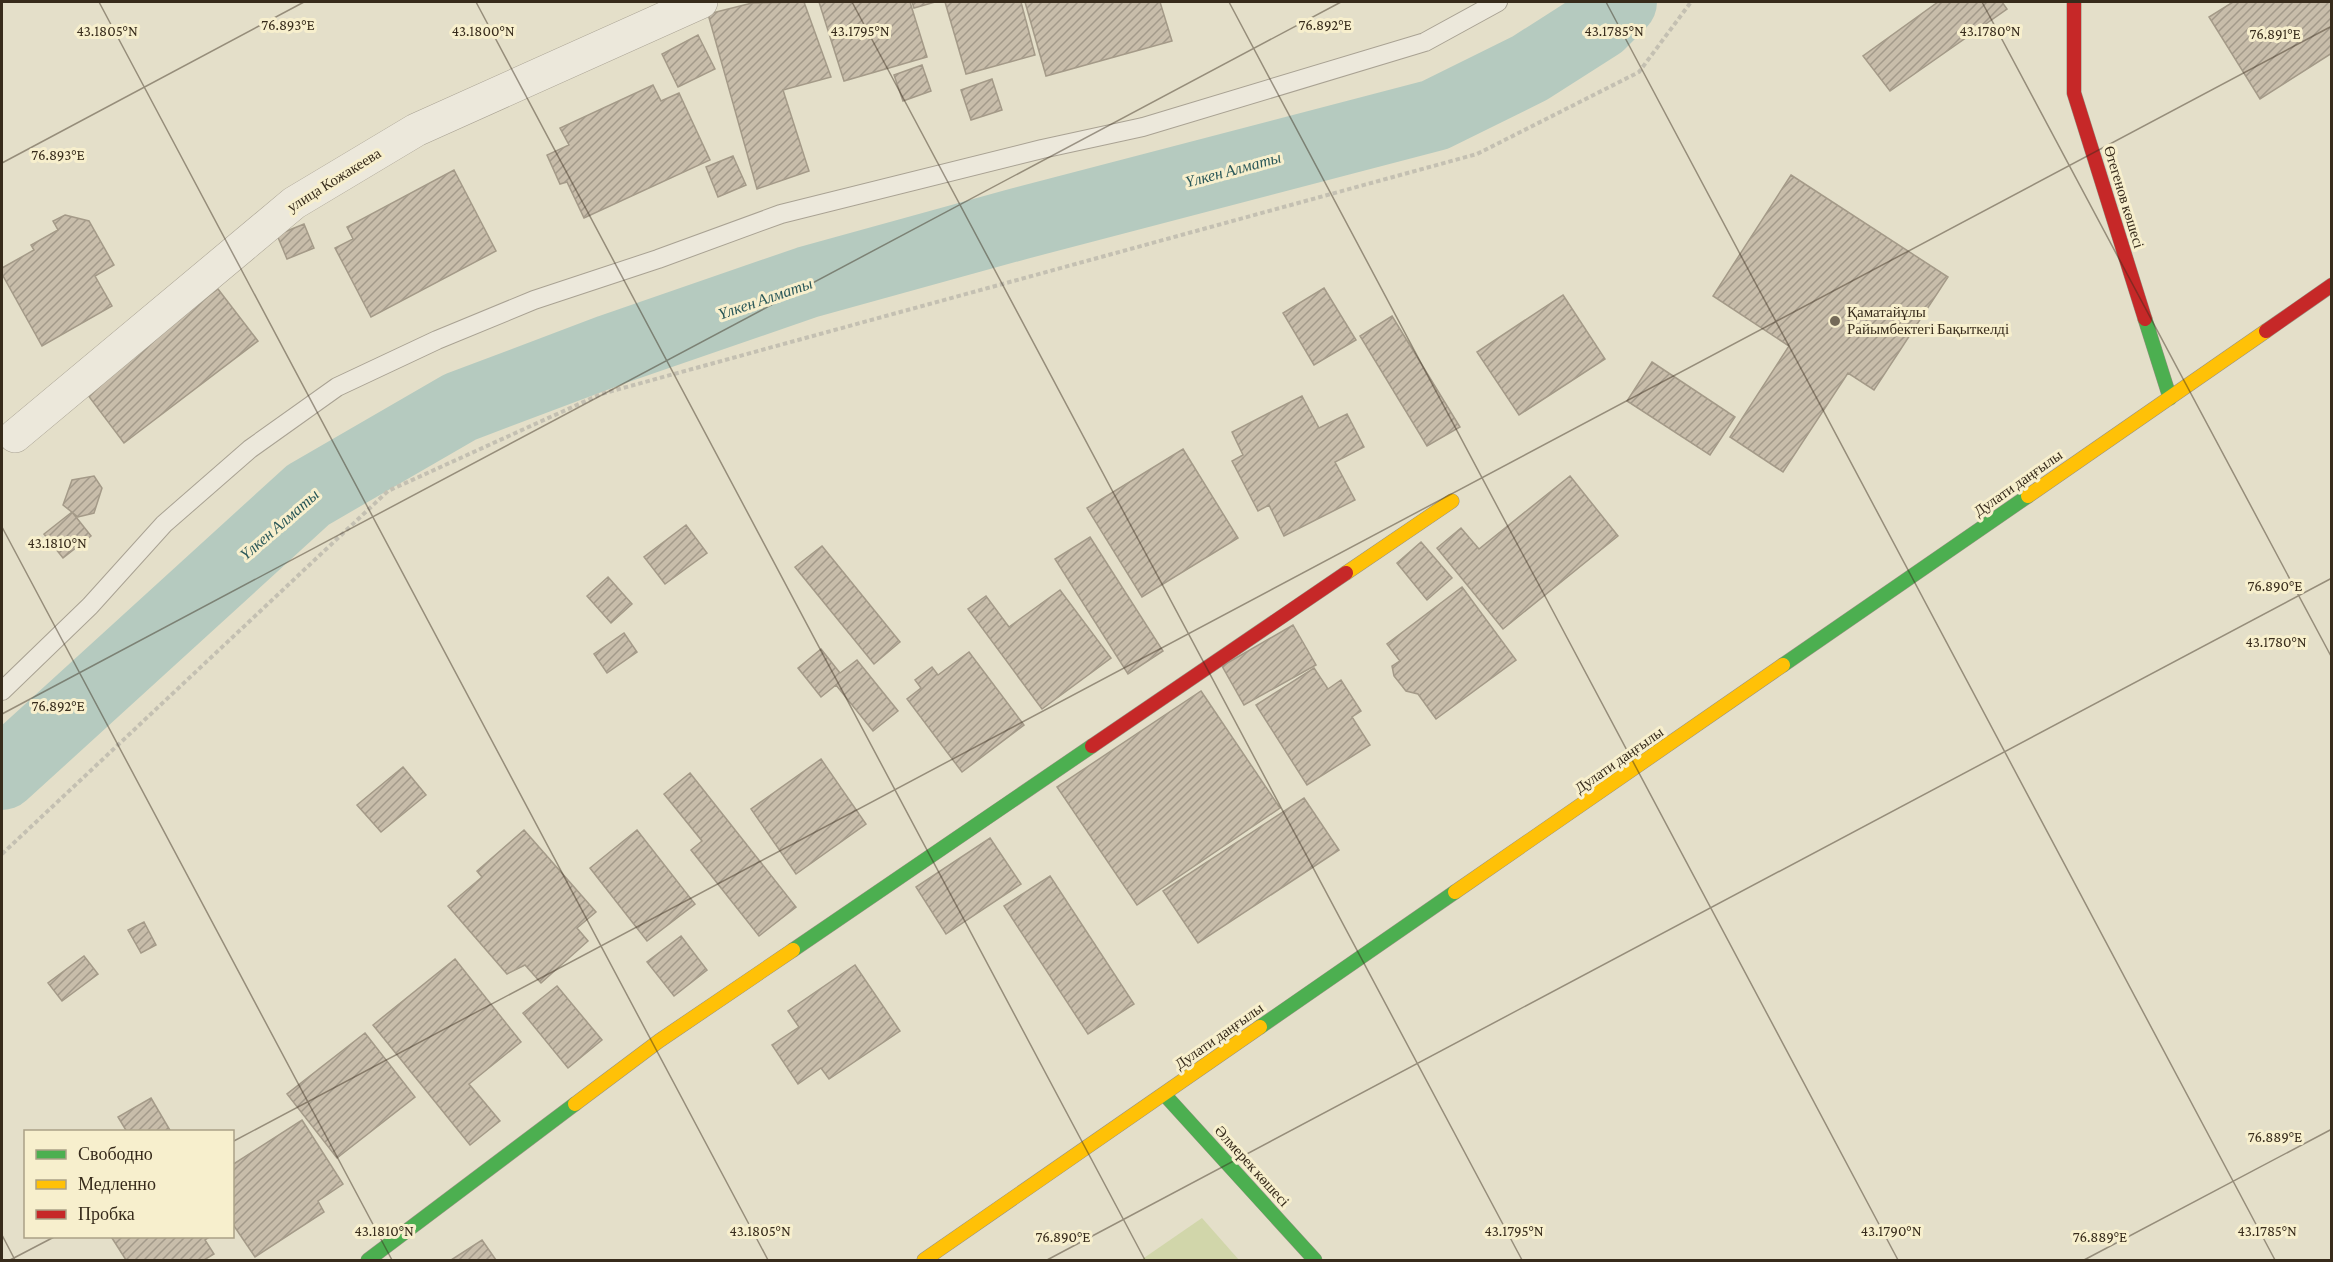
<svg xmlns="http://www.w3.org/2000/svg" width="2333" height="1262" font-family="'Crimson Pro',serif">
	<style>
		.green { fill: #d1d6aa }
		.lines { fill: none; stroke-linecap: round; stroke-linejoin: round }
		.river { stroke: #b5cabf; stroke-width: 72 }
		.building { fill: url(#building-hatch); stroke: #a49a88; stroke-width: 1.5 }
		.lane-casing { stroke: #a9a293; stroke-width: 20 }
		.street-casing { stroke: #a9a293; stroke-width: 34 }
		.fast-casing { stroke: #989283; stroke-width: 15 }
		.slow-casing { stroke: #989283; stroke-width: 15 }
		.jam-casing { stroke: #989283; stroke-width: 15 }
		.path { stroke: #c4c0b2; stroke-width: 4; stroke-dasharray: 4.5 3; stroke-linecap: butt }
		.lane { stroke: #ece8db; stroke-width: 18 }
		.street { stroke: #ece8db; stroke-width: 33 }
		.fast { stroke: #4caf50; stroke-width: 14 }
		.slow { stroke: #ffc107; stroke-width: 14 }
		.jam { stroke: #c62828; stroke-width: 14 }
		.ticks { fill: none; stroke: #372b1b; stroke-width: 1.5; stroke-opacity: 0.45 }
		.poi-dot { fill: #746a58; stroke: #f7efcd; stroke-width: 2 }
		.labels { text-anchor: middle; stroke-width: 6; stroke-linejoin: round; paint-order: stroke }
		.street-label { font-size: 15px; fill: #372b1b; stroke: #f7efcd }
		.poi-label { font-size: 15px; fill: #372b1b; stroke: #f7efcd; text-anchor: start }
		.water-label { font-size: 16px; font-style: italic; fill: #295758; stroke: #f7efcd }
		.ticks-label { font-size: 15px; text-anchor: middle; fill: #372b1b; stroke: #f7efcd; stroke-width: 6; stroke-linejoin: round; paint-order: stroke }
	</style>
	<defs>
		<pattern id="building-hatch" width="6" height="6" patternUnits="userSpaceOnUse" patternTransform="scale(1.5)"><rect width="6" height="6" fill="#c8bdaa"/><path d="M-1 1l2-2M0 6l6-6M5 7l2-2" fill="none" stroke="#a39a8a"/></pattern>
	</defs>
	<rect width="100%" height="100%" fill="#e4dfc9"/>
	<path class="green" d="M1202,1218L1239,1260H1141Z"/>
	<g class="lines">
		<path class="river" d="M2,774L308,495L460,407L611,350L808,282L1018,224L1435,115L1530,68L1599,24L1621,2"/>
	</g>
	<path class="building" d="M804,2L831,77L783,90L809,171L757,189L708,14L752,3Z
		M819,2H910L927,57L844,81Z
		M912,2H935L914,8Z
		M945,2H1021L1035,55L966,74Z
		M1025,2H1160L1172,41L1046,76Z
		M1938,2H2002L2007,9L1890,91L1863,56Z
		M2233,2H2332V53L2260,99L2209,17Z
		M698,35L715,69L678,87L662,54Z
		M922,65L931,91L903,101L894,75Z
		M992,79L1002,110L971,120L961,90Z
		M653,85L661,101L679,93L710,160L584,218L567,182L560,184L547,155L569,145L560,128Z
		M733,156L746,185L718,197L706,167Z
		M454,170L496,251L371,317L335,248L353,239L347,227Z
		M1791,175L1948,277L1874,390L1848,373L1783,472L1730,437L1789,346L1713,296Z
		M65,215L89,221L114,265L95,276L112,306L42,346L2,274V268L34,250L31,245L58,230L53,221Z
		M304,224L314,248L287,259L277,235Z
		M1324,288L1356,340L1314,365L1283,313Z
		M218,289L258,341L124,443L84,390Z
		M1563,295L1605,359L1519,415L1477,352Z
		M1392,316L1460,427L1427,446L1360,336Z
		M1652,362L1735,417L1710,455L1627,401Z
		M1302,396L1319,428L1347,414L1364,447L1335,462L1355,500L1284,536L1269,505L1258,511L1232,461L1243,455L1232,432Z
		M1183,449L1238,538L1142,597L1087,508Z
		M94,476L102,488L94,513L78,517L63,505L72,480Z
		M1570,476L1618,536L1503,629L1437,548L1461,528L1479,549Z
		M72,512L91,536L63,558L44,534Z
		M686,525L707,553L665,584L644,557Z
		M1090,537L1163,651L1128,674L1055,559Z
		M1421,542L1452,578L1427,600L1397,563Z
		M822,546L900,642L874,664L795,567Z
		M608,577L632,604L611,623L587,596Z
		M1462,587L1516,660L1436,719L1418,694L1406,691L1394,676L1392,666L1400,661L1387,644Z
		M1060,590L1111,658L1042,709L968,609L986,596L1009,627Z
		M1293,625L1316,665L1244,705L1222,666Z
		M624,633L637,652L607,673L594,654Z
		M821,649L840,673L857,660L898,711L873,731L836,685L821,697L798,668Z
		M969,652L1024,725L962,772L907,699L921,688L915,680L932,667L938,675Z
		M1314,668L1328,689L1341,680L1361,711L1352,717L1370,745L1307,785L1256,705Z
		M1201,691L1280,808L1137,905L1057,787Z
		M821,759L866,824L796,874L751,809Z
		M403,767L426,795L381,832L357,805Z
		M690,773L796,907L759,936L691,850L702,841L664,794Z
		M1304,798L1339,850L1198,943L1163,891Z
		M524,830L596,912L577,928L588,941L541,983L525,965L507,974L448,906L482,877L477,871Z
		M637,830L695,904L647,941L590,868Z
		M990,838L1021,884L946,934L916,887Z
		M1050,876L1134,1004L1088,1034L1004,906Z
		M144,922L156,945L141,953L128,930Z
		M681,936L707,970L674,996L647,962Z
		M84,956L98,974L62,1001L48,983Z
		M455,959L521,1042L469,1084L500,1121L470,1145L373,1025Z
		M855,965L900,1031L829,1079L821,1068L798,1084L772,1045L799,1027L788,1011Z
		M557,986L602,1040L568,1068L523,1013Z
		M365,1033L415,1097L337,1158L287,1094Z
		M151,1098L171,1132H127L118,1117Z
		M302,1120L343,1184L318,1201L324,1212L255,1257L232,1223V1165Z
		M114,1236H211L205,1240L214,1254L204,1260H126L112,1238Z
		M482,1240L496,1260H451Z"/>
	<g class="lines">
		<g class="lane-casing">
			<path id="lane" d="M2,691L90,606L164,524L250,449L337,387L437,340L534,300L658,259L781,214L1042,149L1143,127L1425,42L1498,2"/>
		</g>
		<g class="street-casing">
			<path id="street" d="M15,436L294,203L416,130L701,2"/>
		</g>
		<g class="fast-casing">
			<path id="fast" d="M2145,319L2170,398
				M1783,665L2028,496
				M793,950L1092,746
				M1260,1027L1455,892
				M1164,1094L1315,1260
				M368,1260L575,1104"/>
		</g>
		<g class="slow-casing">
			<path id="slow" d="M2028,496L2266,331
				M1346,573L1452,501
				M1455,892L1783,665
				M575,1104L659,1041L793,950
				M924,1260L1260,1027"/>
		</g>
		<g class="jam-casing">
			<path id="jam" d="M2074,2V93L2145,319
				M2266,331L2332,285
				M1092,746L1346,573"/>
		</g>
		<path class="path" d="M2,854L388,491L601,394L1477,154L1639,72L1691,2"/>
		<use href="#lane" class="lane"/>
		<use href="#street" class="street"/>
		<use href="#fast" class="fast"/>
		<use href="#slow" class="slow"/>
		<use href="#jam" class="jam"/>
	</g>
	<path class="ticks" d="M99,2L768,1260M476,2L1145,1260M852,2L1522,1260M1229,2L1898,1260M1606,2L2275,1260M1982,2L2332,658M2,163L304,2M2,527L392,1260M2,714L1341,2M232,1142L2332,26M2,1235L15,1260M10,1260L56,1236M1047,1260L2332,578M2084,1260L2332,1129"/>
	<circle class="poi-dot" cx="1835" cy="321" r="6"/>
	<g class="labels">
		<g class="street-label">
			<text transform="translate(334 180) rotate(-32)" y="5">улица Кожакеева</text>
			<text transform="translate(2124 197) rotate(73)" y="5">Өтегенов көшесі</text>
			<text transform="translate(2018 483) rotate(-35)" y="5">Дулати даңғылы</text>
			<text transform="translate(1619 760) rotate(-35)" y="5">Дулати даңғылы</text>
			<text transform="translate(1219 1036) rotate(-35)" y="5">Дулати даңғылы</text>
			<text transform="translate(1252 1166) rotate(48)" y="5">Әлмерек көшесі</text>
		</g>
		<g class="poi-label">
			<text x="1847" y="317">Қаматайұлы<tspan x="1847" dy="17">Райымбектегі Бақыткелді</tspan></text>
		</g>
		<g class="water-label">
			<text transform="translate(1233 169) rotate(-15)" y="6">Үлкен Алматы</text>
			<text transform="translate(765 298) rotate(-19)" y="6">Үлкен Алматы</text>
			<text transform="translate(279 524) rotate(-41)" y="6">Үлкен Алматы</text>
		</g>
	</g>
	<g class="ticks-label">
		<text x="288" y="30">76.893°E</text>
		<text x="1325" y="30">76.892°E</text>
		<text x="107" y="36">43.1805°N</text>
		<text x="483" y="36">43.1800°N</text>
		<text x="860" y="36">43.1795°N</text>
		<text x="1614" y="36">43.1785°N</text>
		<text x="1990" y="36">43.1780°N</text>
		<text x="2275" y="39">76.891°E</text>
		<text x="58" y="160">76.893°E</text>
		<text x="57" y="548">43.1810°N</text>
		<text x="2275" y="591">76.890°E</text>
		<text x="2276" y="647">43.1780°N</text>
		<text x="58" y="711">76.892°E</text>
		<text x="2275" y="1142">76.889°E</text>
		<text x="384" y="1236">43.1810°N</text>
		<text x="760" y="1236">43.1805°N</text>
		<text x="1514" y="1236">43.1795°N</text>
		<text x="1891" y="1236">43.1790°N</text>
		<text x="2267" y="1236">43.1785°N</text>
		<text x="1063" y="1242">76.890°E</text>
		<text x="2100" y="1242">76.889°E</text>
	</g>
	<rect width="2333" height="1262" fill="none" stroke="#372b1b" stroke-width="6"/>
	<rect x="24" y="1130" width="210" height="108" fill="#f7efcd" stroke="#aaa186" stroke-width="1.5"/>
	<rect x="36" y="1150" width="30" height="9" fill="#4caf50" stroke="#aaa186" stroke-width="1.5"/>
	<text x="78" y="1160" font-size="18" fill="#372b1b">Свободно</text>
	<rect x="36" y="1180" width="30" height="9" fill="#ffc107" stroke="#aaa186" stroke-width="1.5"/>
	<text x="78" y="1190" font-size="18" fill="#372b1b">Медленно</text>
	<rect x="36" y="1210" width="30" height="9" fill="#c62828" stroke="#aaa186" stroke-width="1.5"/>
	<text x="78" y="1220" font-size="18" fill="#372b1b">Пробка</text>
</svg>
